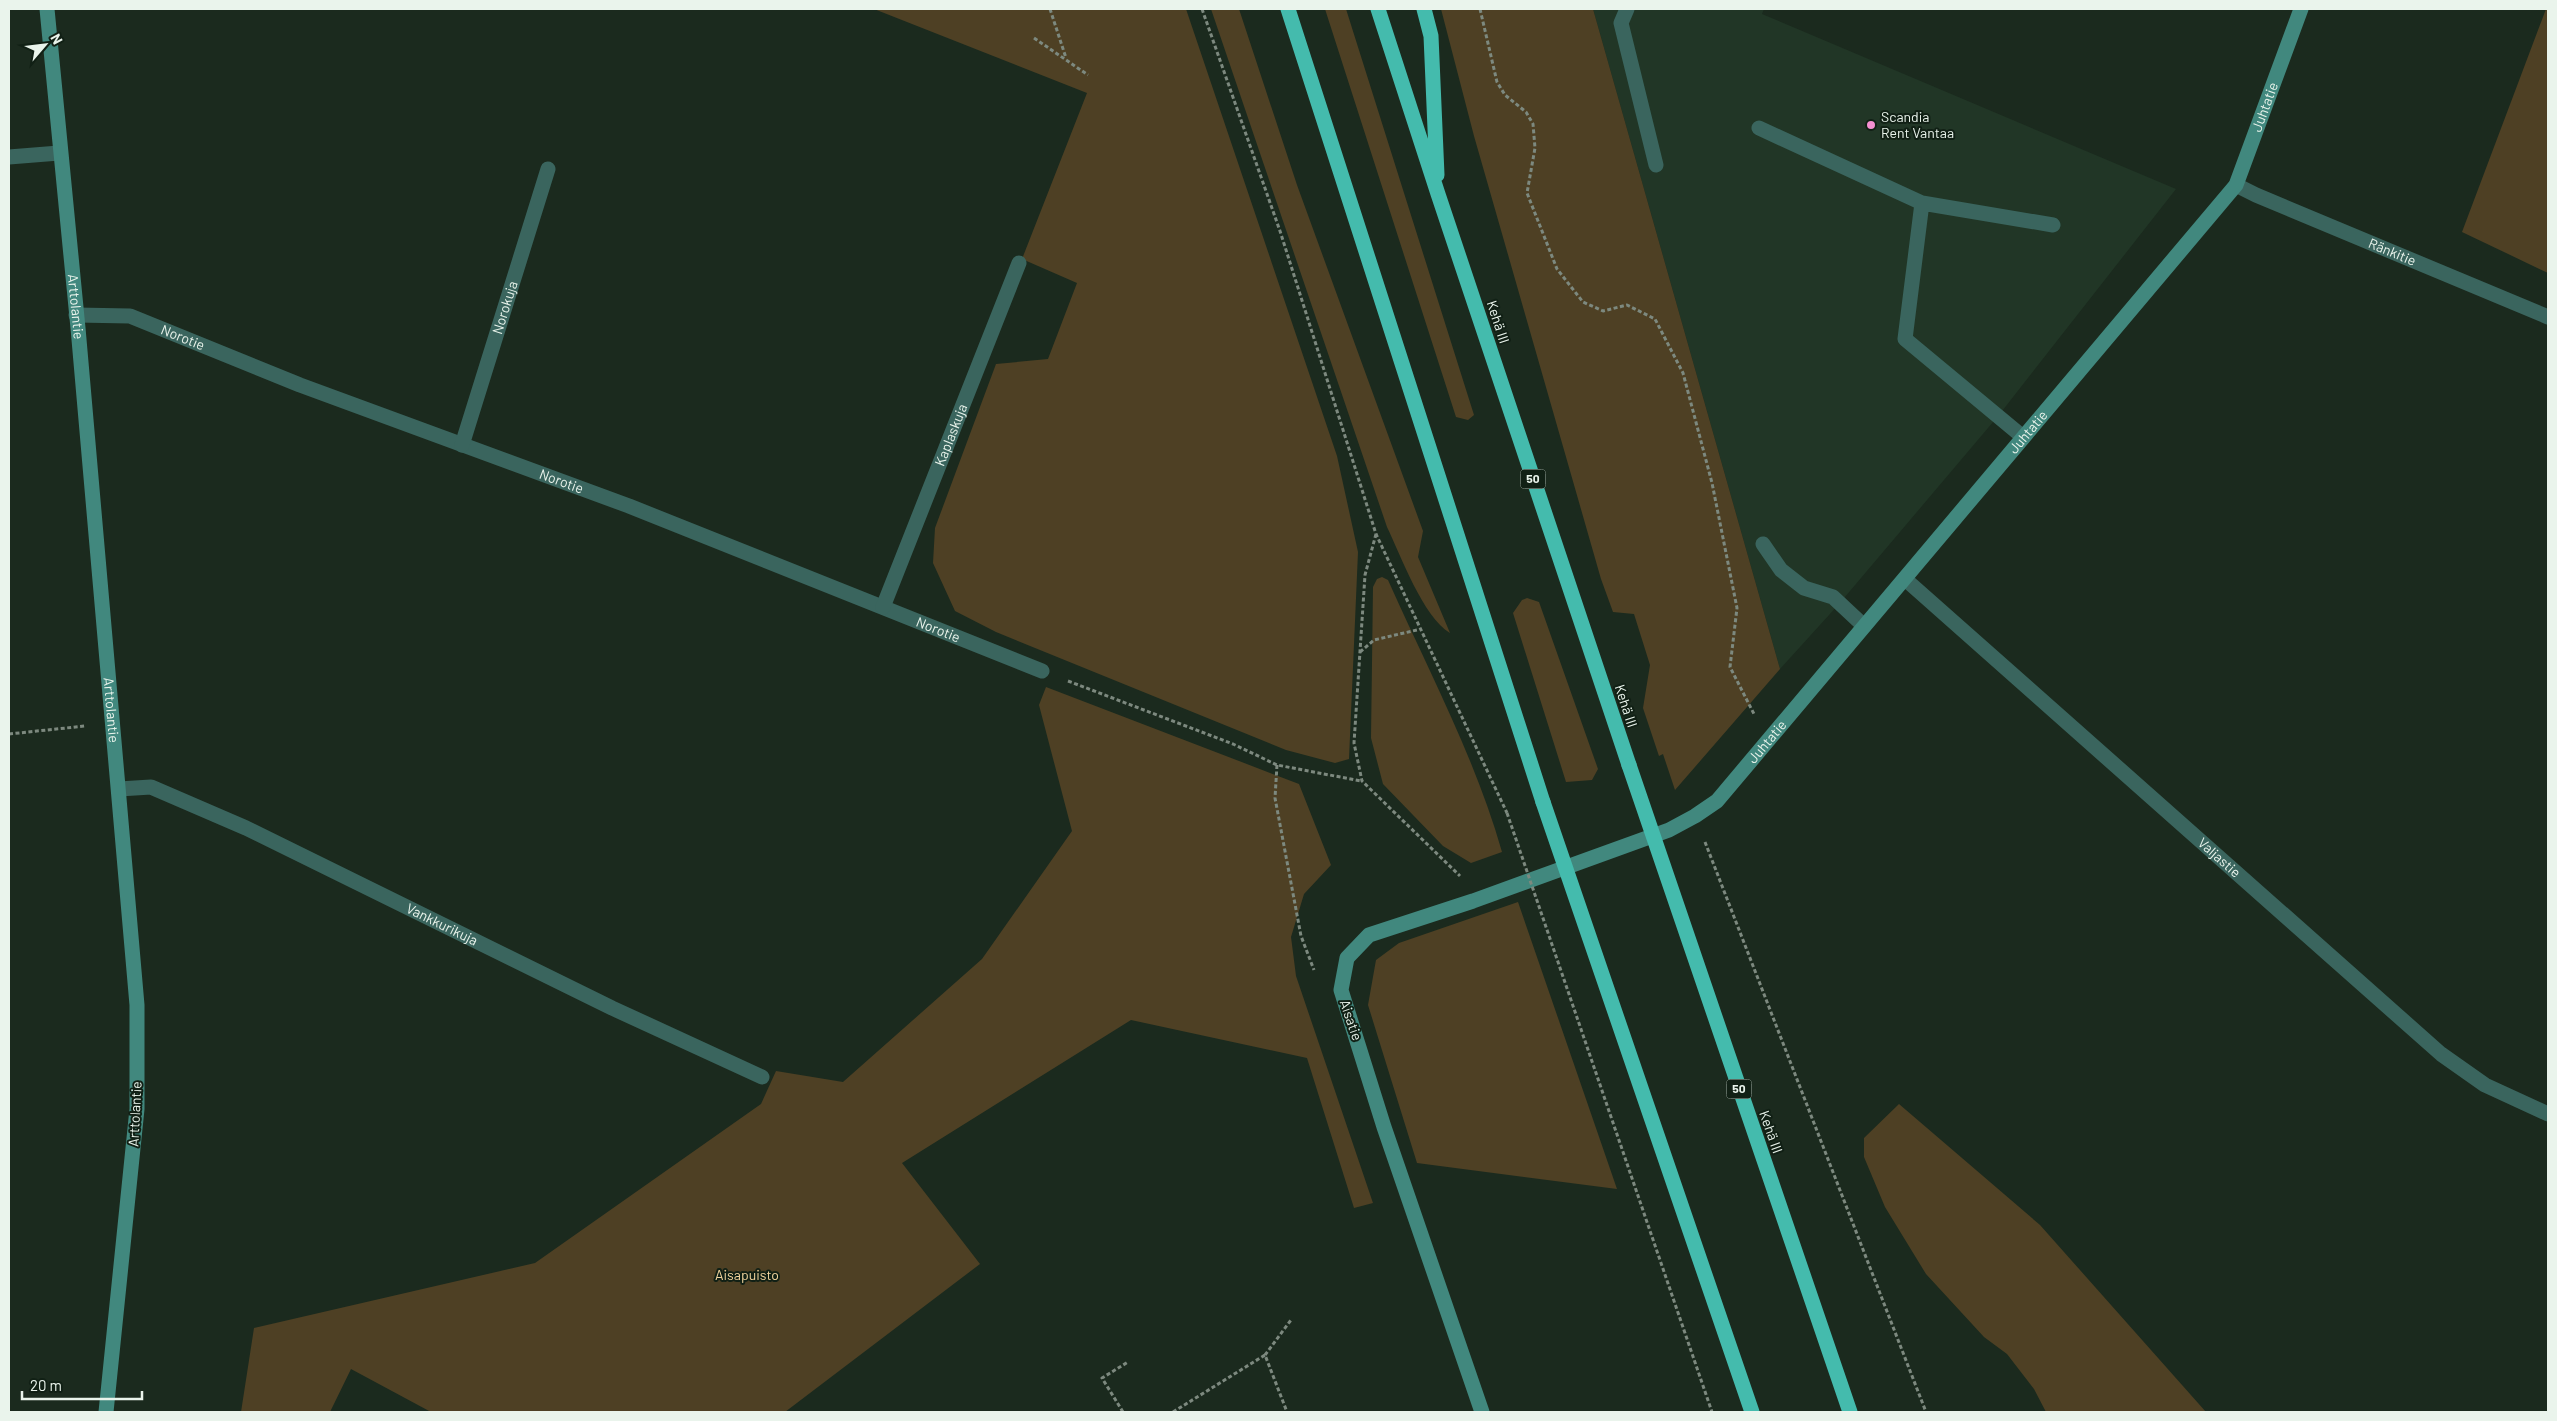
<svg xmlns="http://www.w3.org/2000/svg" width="2557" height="1421" font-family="Barlow,sans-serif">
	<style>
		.built { fill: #213626 }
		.green { fill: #4e4024 }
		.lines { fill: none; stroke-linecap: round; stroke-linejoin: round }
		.path { stroke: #7d897f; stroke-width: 3; stroke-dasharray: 4 2.5; stroke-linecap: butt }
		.lane { stroke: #3a655e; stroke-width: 15 }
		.street { stroke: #3a655e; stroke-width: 15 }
		.secondary { stroke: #41887e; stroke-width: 15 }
		.highway { stroke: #44bbad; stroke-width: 15 }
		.path-bridge { stroke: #7d897f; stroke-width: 3; stroke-dasharray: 4 2.5; stroke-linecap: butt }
		.highway-bridge { stroke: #44bbad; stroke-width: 15 }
		.poi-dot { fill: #f590d1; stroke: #112015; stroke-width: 2 }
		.labels { text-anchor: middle; stroke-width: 4; stroke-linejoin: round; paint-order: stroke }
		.shield { fill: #112015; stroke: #a9b4ac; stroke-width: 1 }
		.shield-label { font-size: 12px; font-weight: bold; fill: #eaf4ec }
		.street-label { font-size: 14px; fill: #eaf4ec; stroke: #112015 }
		.poi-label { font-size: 14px; fill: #eaf4ec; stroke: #112015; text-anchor: start }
		.park-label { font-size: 14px; fill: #f3d69f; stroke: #112015 }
	</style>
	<rect width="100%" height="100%" fill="#1b2a1e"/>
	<path class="built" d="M1593,9H1764L1762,14L2176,189L1999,415L1839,604L1780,669Z"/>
	<path class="green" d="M874,9H1186L1337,456L1358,552L1349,759L1335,763L1286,750L996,632L955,611L933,563L935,528L996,364L1048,359L1077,283L1022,259L1087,93Z
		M1211,9H1239L1297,185L1423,531L1418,557L1450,633C1423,617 1401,556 1387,527Z
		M1325,9H1346L1474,415L1468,420L1456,417Z
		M1441,9H1593L1780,669L1675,790L1663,754L1659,756L1643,708L1650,665L1634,614L1613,612L1601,579L1474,136Z
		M2546,9H2548V273L2462,232Z
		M1382,577L1388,580C1428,670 1475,757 1502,852L1471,863L1443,846L1383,784L1371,738L1373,587L1377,579Z
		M1527,598L1539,602L1598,769L1592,780L1566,782L1513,613L1522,600Z
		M1046,687L1299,784L1331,865L1304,894L1291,937L1296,976L1373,1203L1354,1208L1307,1058L1131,1020L902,1163L980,1264L785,1412H431L351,1369L330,1412H241L254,1328L535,1263L761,1104L776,1071L843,1082L982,959L1072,831L1039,705Z
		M1518,902L1617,1189L1417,1163L1368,1005L1376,960L1399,943Z
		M1899,1104L2040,1225L2206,1412H2046L2034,1389L2007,1354L1984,1337L1926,1274L1885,1207L1864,1157V1138Z"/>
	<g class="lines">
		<path class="path" d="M1050,9L1066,58
			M1202,9L1280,231L1376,534L1507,813
			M1480,9L1497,82L1505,95L1526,112L1533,124L1535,148L1527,193L1557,269L1583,302L1603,311L1627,305L1655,319L1683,373L1712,483L1737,608L1730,667L1754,714
			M1034,38L1088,75
			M1376,534L1365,575L1354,743L1362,781L1460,876
			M1360,652L1374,640L1421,629
			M1068,681L1233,744L1277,765L1361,781
			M9,734L85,726
			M1277,765L1275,798L1301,936L1314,970
			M1705,842L1926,1412
			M1265,1355L1291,1320
			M1123,1412L1102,1378L1128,1362
			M1173,1412L1265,1355L1287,1412"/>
		<path class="lane" d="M1627,9L1621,23L1656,165
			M1759,128L1922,203L1905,339L2023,437
			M1922,203L2053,225
			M1763,544L1781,570L1804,588L1833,597L1864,626"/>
		<g class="street">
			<path d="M9,157L59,153"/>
			<path id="s1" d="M2236,185L2256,195L2548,317"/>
			<path id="s2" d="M76,315L130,316L300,385L629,506L1042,671"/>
			<path id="s3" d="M462,445L548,169"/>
			<path id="s4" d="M1905,579L2441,1054L2485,1085L2548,1114"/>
			<path id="s5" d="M883,607L1019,263"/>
			<path id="s6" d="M119,789L151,787L246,828L612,1008L762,1077"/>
		</g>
		<g class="secondary">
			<path id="s7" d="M47,9L78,328L137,1005V1109L106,1412"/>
			<path id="s8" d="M1482,1412L1384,1127L1341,990L1347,958L1369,935L1473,901L1669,830L1695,816L1717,801L2236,185L2301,9"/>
		</g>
		<path class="highway" d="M1288,9L1543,802
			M1378,9L1438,194L1629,765
			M1424,9L1431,36L1437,175"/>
		<path class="path-bridge" d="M1507,813L1712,1412"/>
		<path class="highway-bridge" d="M1629,765L1850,1412
			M1543,802L1752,1412"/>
	</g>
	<circle class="poi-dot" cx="1871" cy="125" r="5"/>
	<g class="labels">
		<g class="shield">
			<rect x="1520.5" y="469.5" width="25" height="19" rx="4"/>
			<rect x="1726.5" y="1079.5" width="25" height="19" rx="4"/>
		</g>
		<g class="shield-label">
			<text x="1533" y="483">50</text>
			<text x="1739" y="1093">50</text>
		</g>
		<g class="street-label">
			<text dy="5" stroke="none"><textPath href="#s8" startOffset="1772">Juhtatie</textPath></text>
			<text dy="5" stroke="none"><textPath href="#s1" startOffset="170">Ränkitie</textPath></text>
			<text dy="5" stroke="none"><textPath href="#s7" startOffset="299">Arttolantie</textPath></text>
			<text dy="5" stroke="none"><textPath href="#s3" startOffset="144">Norokuja</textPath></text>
			<text transform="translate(1498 322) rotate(72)" y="5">Kehä III</text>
			<text dy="5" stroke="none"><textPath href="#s2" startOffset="111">Norotie</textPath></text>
			<text dy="5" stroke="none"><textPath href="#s8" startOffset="1366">Juhtatie</textPath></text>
			<text dy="5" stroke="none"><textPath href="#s5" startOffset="185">Kaplaskuja</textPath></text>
			<text dy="5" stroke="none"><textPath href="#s2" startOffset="516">Norotie</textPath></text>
			<text dy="5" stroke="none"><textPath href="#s2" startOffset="921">Norotie</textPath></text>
			<text transform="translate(1626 706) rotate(72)" y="5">Kehä III</text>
			<text dy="5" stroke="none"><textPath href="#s7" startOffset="704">Arttolantie</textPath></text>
			<text dy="5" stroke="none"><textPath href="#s8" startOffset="961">Juhtatie</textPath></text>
			<text dy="5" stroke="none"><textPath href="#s4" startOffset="420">Valjastie</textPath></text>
			<text dy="5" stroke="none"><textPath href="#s6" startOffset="354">Vankkurikuja</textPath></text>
			<text transform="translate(1351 1020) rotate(71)" y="5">Aisatie</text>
			<text transform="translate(135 1114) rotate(-87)" y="5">Arttolantie</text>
			<text transform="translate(1771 1132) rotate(71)" y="5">Kehä III</text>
		</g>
		<g class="poi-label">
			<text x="1881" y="122">Scandia<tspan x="1881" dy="16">Rent Vantaa</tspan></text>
		</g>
		<g class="park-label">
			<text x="747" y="1280">Aisapuisto</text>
		</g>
	</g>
	<rect width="2557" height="1421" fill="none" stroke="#eaf4ec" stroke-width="20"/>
	<g transform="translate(45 45) rotate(62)" stroke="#112015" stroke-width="4" paint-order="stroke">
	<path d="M0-4L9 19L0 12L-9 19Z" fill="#eaf4ec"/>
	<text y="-8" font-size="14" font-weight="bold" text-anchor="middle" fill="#eaf4ec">N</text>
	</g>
	<path d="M22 1391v8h120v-8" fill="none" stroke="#eaf4ec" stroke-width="2.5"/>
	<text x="30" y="1391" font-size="15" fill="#eaf4ec" stroke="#112015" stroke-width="4" paint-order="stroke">20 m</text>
</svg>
